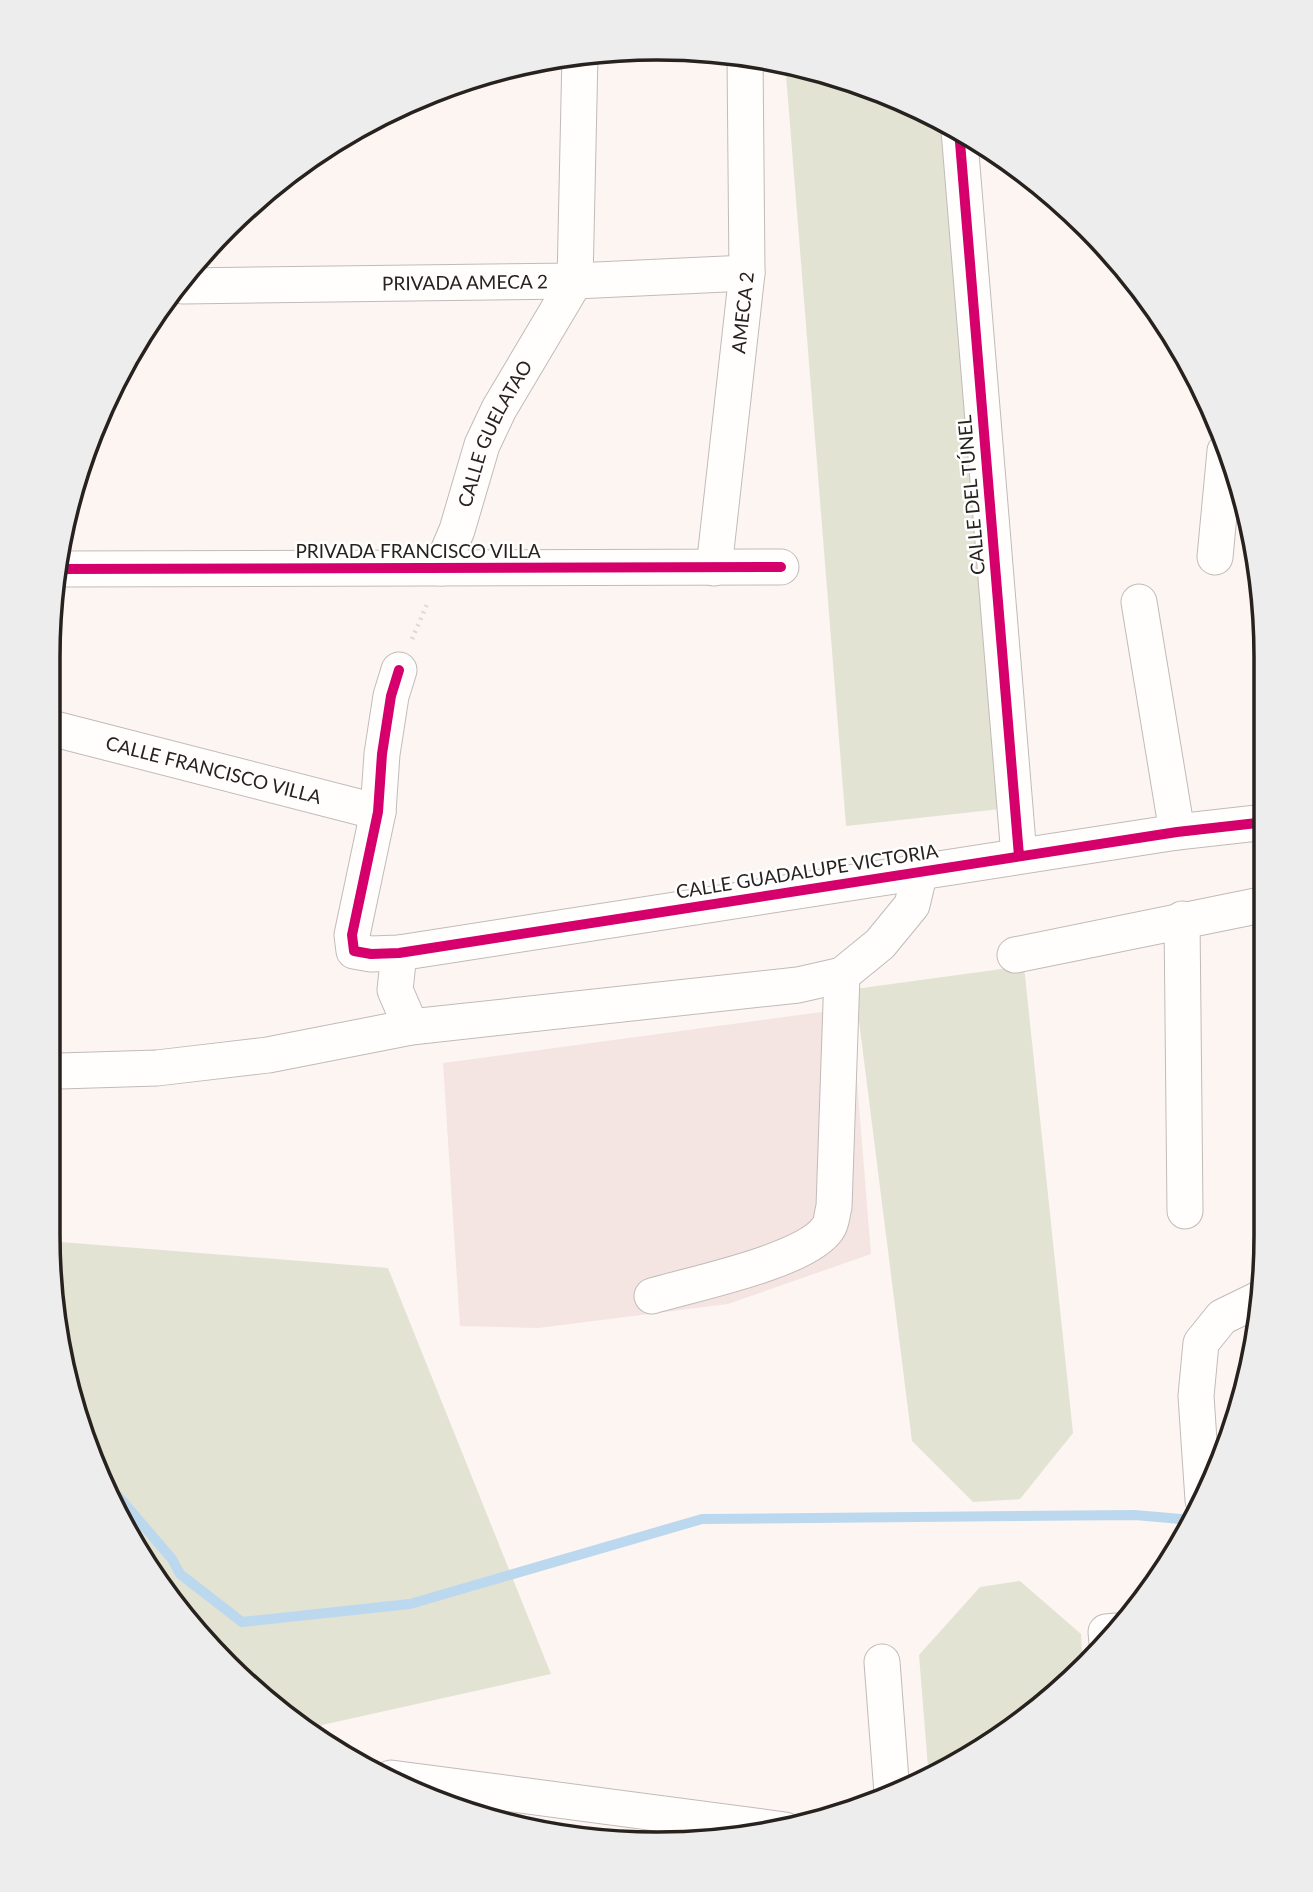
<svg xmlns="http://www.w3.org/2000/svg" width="1313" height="1892" font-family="Lato,sans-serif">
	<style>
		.education { fill: #f4e5e2 }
		.green { fill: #e2e3d2 }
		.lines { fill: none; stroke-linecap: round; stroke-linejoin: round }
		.stream { stroke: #bcd8ee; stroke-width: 10 }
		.minor-casing { stroke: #c1bbb8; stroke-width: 37 }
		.path { stroke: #dcdad8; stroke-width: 4.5; stroke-dasharray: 2 5; stroke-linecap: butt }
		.minor { stroke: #fffefd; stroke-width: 35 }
		.cycleway-casing { stroke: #fff; stroke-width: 15 }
		.cycleway { stroke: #d6006c; stroke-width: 10 }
		.labels { text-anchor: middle; stroke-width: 5; stroke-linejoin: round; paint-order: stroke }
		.street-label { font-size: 19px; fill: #28221f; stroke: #fff }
		.rim { fill: none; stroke: #28221f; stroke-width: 3.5 }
	</style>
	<rect width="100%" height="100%" fill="#fcf5f2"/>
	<path class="education" d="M851,1008L871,1254L728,1304L538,1328L460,1326L443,1063Z"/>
	<path class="green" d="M785,62L890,94L946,124L1000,809L846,826Z
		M1024,966L1073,1433L1020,1499L973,1502L912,1441L855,989Z
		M48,1241L388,1268L551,1674L322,1725L320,1734L255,1694L150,1574L68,1394Z
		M1020,1581L1081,1634L1083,1669L929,1780L919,1655L980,1587Z"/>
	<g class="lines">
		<path class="stream" d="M113,1492L118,1496L172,1559L180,1574L242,1622L410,1604L702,1519L1135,1515L1192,1520"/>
		<g class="minor-casing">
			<g id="minor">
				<path d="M959,130L1019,856"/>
				<path id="s1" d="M183,286L575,281L747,273"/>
				<path d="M1215,557L1225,451"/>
				<path id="s2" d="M441,568L457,530L482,445L499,409L575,281L580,55"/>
				<path id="s3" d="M714,568L747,273L745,56"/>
				<path d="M56,569L781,567"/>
				<path d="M1139,602L1177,832"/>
				<path d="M399,670L391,696L382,754L378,812L352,935L354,951L371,954L399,953L1177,832L1266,822"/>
				<path id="s4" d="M47,727L378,812"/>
				<path d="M1182,919L1185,1211"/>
				<path d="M399,953L395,990L411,1027"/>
				<path d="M1015,955L1266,904"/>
				<path d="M47,1068L60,1071L157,1068L268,1055L411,1027L798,985L842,975L880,944L912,905L920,871"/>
				<path d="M652,1296C692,1284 807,1261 828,1228C832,1223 832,1213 834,1207L842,975"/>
				<path d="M1203,1500L1196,1396L1201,1343L1222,1317L1259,1299"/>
				<path d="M1107,1643L1106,1632L1117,1631"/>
				<path d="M882,1662L892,1793"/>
				<path d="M391,1778L785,1830"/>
			</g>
		</g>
		<path class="path" d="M412,639L428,602"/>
		<use href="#minor" class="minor"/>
		<g class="cycleway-casing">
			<path id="cycleway" d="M959,130L1019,856
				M56,569L781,567
				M399,670L391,696L382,754L378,812L352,935L354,951L371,954L399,953L1177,832L1266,822"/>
		</g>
		<use href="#cycleway" class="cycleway"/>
	</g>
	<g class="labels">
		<g class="street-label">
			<text dy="7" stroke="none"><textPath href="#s1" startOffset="282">PRIVADA AMECA 2</textPath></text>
			<text dy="7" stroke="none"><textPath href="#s3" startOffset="257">AMECA 2</textPath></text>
			<text dy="7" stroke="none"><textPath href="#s2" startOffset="145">CALLE GUELATAO</textPath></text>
			<text transform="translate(971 495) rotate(-95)" y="7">CALLE DEL TÚNEL</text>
			<text x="418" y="558">PRIVADA FRANCISCO VILLA</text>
			<text dy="7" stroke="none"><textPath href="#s4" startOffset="172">CALLE FRANCISCO VILLA</textPath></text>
			<text transform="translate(807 871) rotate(-9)" y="7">CALLE GUADALUPE VICTORIA</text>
		</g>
	</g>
	<path d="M0 0H1313V1892H0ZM657 60H657A597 597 0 0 1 1254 657V1235A597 597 0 0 1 657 1832H657A597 597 0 0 1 60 1235V657A597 597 0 0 1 657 60Z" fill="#eeeded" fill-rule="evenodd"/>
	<path class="rim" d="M657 60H657A597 597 0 0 1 1254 657V1235A597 597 0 0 1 657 1832H657A597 597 0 0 1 60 1235V657A597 597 0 0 1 657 60Z"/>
</svg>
